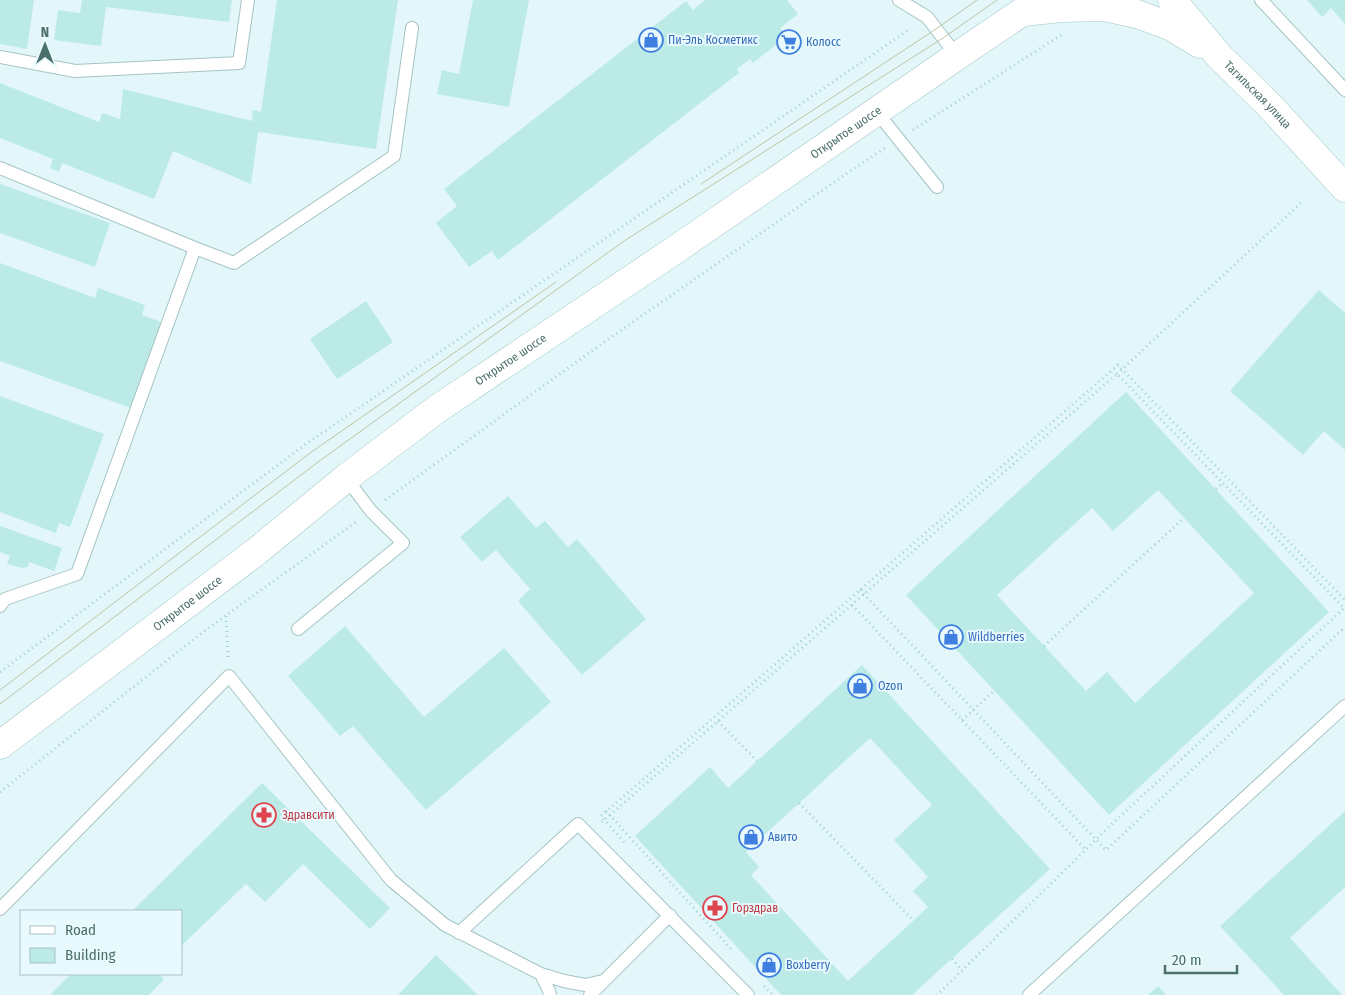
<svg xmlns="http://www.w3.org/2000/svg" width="1345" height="995" font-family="'Fira Sans Condensed',sans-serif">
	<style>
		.building { fill: #bbeae7; fill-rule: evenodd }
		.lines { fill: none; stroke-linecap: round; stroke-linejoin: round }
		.lane-casing { stroke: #a5c4c3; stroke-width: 14 }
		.secondary-casing { stroke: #a2c6c5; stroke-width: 29 }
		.path { stroke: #a0d1ce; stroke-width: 3; stroke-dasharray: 1 4; stroke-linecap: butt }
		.lane { stroke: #fff; stroke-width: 12 }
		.secondary { stroke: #fff; stroke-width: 28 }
		.tram { stroke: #c0c2a3; stroke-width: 1 }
		.labels { text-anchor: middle; stroke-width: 4; stroke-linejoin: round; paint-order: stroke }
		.shop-label { font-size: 12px; fill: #366cbe; stroke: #e8fafd; text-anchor: start }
		.street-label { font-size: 12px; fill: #4b6f6b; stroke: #e8fafd }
		.health-label { font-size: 12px; fill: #be3a42; stroke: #e8fafd; text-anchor: start }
	</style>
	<rect width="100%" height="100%" fill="#e3f7fa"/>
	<path class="building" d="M0,0H34L27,49L0,44Z
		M82,0H232L229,22L106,7L101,46L54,40L58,10L80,13Z
		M277,0H398L376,149L258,132L251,184L173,151L154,199L62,163L59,172L50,168L53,159L0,138V83L99,122L102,113L120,119L123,89L252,121L253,110L261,112Z
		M473,0H529L509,107L437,94L442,70L459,74Z
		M705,0H787L798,14L780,28L787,36L753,63L750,59L737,69L739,73L498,260L492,251L469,267L436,223L457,206L444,189L686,1L693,10Z
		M1307,0H1345V24L1331,8L1322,17Z
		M0,184L110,223L95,267L0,233Z
		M0,263L95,298L98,288L145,305L142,315L161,322L131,408L0,361Z
		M1319,290L1345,313V450L1324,431L1303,455L1230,391Z
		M366,301L393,342L337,379L310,339Z
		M1126,392L1329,612L1109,815L906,595ZM1158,490L1254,593L1135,703L1107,672L1086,691L997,595L1092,508L1113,531Z
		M0,396L104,434L70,527L59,523L56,533L0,512Z
		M508,496L536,528L545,521L568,547L577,539L646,619L582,675L518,601L530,589L496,550L482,562L460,537Z
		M0,526L62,548L54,571L29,562L28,567L22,568L7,564L10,556L0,552Z
		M345,626L424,717L504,648L551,702L426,810L353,726L340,736L288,676Z
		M862,665L1050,869L912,995H781L635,836L710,767L728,788ZM870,738L932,805L894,840L928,877L913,891L928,907L848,981L751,875L759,867L746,852Z
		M262,783L390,908L370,929L303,864L265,902L246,884L181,946V911H132Z
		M1345,811V887L1290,938L1342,995H1284L1220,926Z
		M436,955L478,995H398Z
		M71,974H159L164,979L149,995H50Z
		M1158,986L1166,995H1148Z"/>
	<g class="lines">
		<g class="lane-casing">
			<path id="lane" d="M899,0L927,17L957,56
				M1261,0L1345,90
				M0,57L75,71L239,63L248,0
				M876,111L937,187
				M0,168L195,248L77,574L5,599L0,606
				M195,248L234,263L394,156L412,28
				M298,629L403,543L371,511L346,478
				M0,909L229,676L391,880L445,925L541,974L564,981L585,985L603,981
				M459,933L578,824L748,995
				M541,974L549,991L550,995
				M590,995L670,915
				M1029,995L1345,706"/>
		</g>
		<g class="secondary-casing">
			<g id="secondary">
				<path id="s1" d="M1172,0L1219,56L1269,105L1345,188"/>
				<path d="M1023,12L1062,8L1104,7L1137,14L1172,27L1200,44"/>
				<path id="s2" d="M0,745L257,551L346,478L437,409L675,250L957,56L1040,0"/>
			</g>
		</g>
		<path class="path" d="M913,130L1061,35
			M1117,374L1303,201
			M1216,489L1223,483
			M385,500L607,340L856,167L885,148
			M860,590L1106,850L1345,627
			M852,605L1086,850
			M226,616L228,658
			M1044,646L1184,518
			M0,672L309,442L910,29
			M962,720L994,691
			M718,721L757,761
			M0,792L207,629L356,522
			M799,803L914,921
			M606,811L732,950
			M602,822L1117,374L1344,608L1112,824L937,995
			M624,842L601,816L1118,365L1345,600
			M952,959L962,970
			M764,986L773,995"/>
		<use href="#lane" class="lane"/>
		<use href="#secondary" class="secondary"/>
		<path class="tram" d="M701,184L936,29L977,0
			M0,690L310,453L556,282
			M0,704L318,462L624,241L943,38L997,0"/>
	</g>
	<defs>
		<g id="shop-ring" transform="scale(1.25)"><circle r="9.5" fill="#e8fafd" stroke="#3f7fe0" stroke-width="1.5"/><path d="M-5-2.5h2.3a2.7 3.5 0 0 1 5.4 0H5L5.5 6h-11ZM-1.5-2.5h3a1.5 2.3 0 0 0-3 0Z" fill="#3f7fe0"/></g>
		<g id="supermarket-ring" transform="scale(1.25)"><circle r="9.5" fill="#e8fafd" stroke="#3f7fe0" stroke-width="1.5"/><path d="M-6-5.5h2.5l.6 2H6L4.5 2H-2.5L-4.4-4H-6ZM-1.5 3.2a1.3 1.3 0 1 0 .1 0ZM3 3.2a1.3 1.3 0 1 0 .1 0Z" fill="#3f7fe0"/></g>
		<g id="pharmacy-ring" transform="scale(1.25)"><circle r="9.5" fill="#e8fafd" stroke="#e0444e" stroke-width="1.5"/><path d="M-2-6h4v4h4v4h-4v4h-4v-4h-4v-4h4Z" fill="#e0444e"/></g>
	</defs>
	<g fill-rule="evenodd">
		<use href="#shop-ring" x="651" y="40"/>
		<use href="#supermarket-ring" x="789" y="42"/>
		<use href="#shop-ring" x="951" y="637"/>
		<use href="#shop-ring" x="860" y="686"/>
		<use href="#pharmacy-ring" x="264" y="815"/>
		<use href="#shop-ring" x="751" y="837"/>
		<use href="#pharmacy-ring" x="715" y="908"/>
		<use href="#shop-ring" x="769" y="965"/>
	</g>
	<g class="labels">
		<g class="shop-label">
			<text x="668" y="44">Пи-Эль Косметикс</text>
			<text x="806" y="46">Колосс</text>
			<text x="968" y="641">Wildberries</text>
			<text x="878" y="690">Ozon</text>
			<text x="768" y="841">Авито</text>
			<text x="786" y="969">Boxberry</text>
		</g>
		<g class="street-label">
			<text dy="4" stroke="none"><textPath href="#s1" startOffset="128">Тагильская улица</textPath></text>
			<text dy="4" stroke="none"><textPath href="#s2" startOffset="1045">Открытое шоссе</textPath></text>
			<text dy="4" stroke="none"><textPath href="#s2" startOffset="640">Открытое шоссе</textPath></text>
			<text dy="4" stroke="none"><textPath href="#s2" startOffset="235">Открытое шоссе</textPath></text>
		</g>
		<g class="health-label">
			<text x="282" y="819">Здравсити</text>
			<text x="732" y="912">Горздрав</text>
		</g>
	</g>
	<rect x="20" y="910" width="162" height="65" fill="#e8fafd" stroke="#a9c2c3"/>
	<rect x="30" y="926" width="25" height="8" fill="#ffffff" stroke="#a9c2c3"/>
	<text x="65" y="935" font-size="15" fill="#4b6f6b">Road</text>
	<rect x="30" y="948" width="25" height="15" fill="#bbeae7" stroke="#a9c2c3"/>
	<text x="65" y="960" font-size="15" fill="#4b6f6b">Building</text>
	<g transform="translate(45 45)" stroke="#e8fafd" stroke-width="4" paint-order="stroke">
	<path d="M0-4L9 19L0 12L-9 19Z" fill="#4b6f6b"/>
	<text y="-8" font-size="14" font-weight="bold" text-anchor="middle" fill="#4b6f6b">N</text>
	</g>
	<path d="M1165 965v8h72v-8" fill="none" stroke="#4b6f6b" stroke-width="2.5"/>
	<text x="1172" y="965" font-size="15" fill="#4b6f6b" stroke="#e8fafd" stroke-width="4" paint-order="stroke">20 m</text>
</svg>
